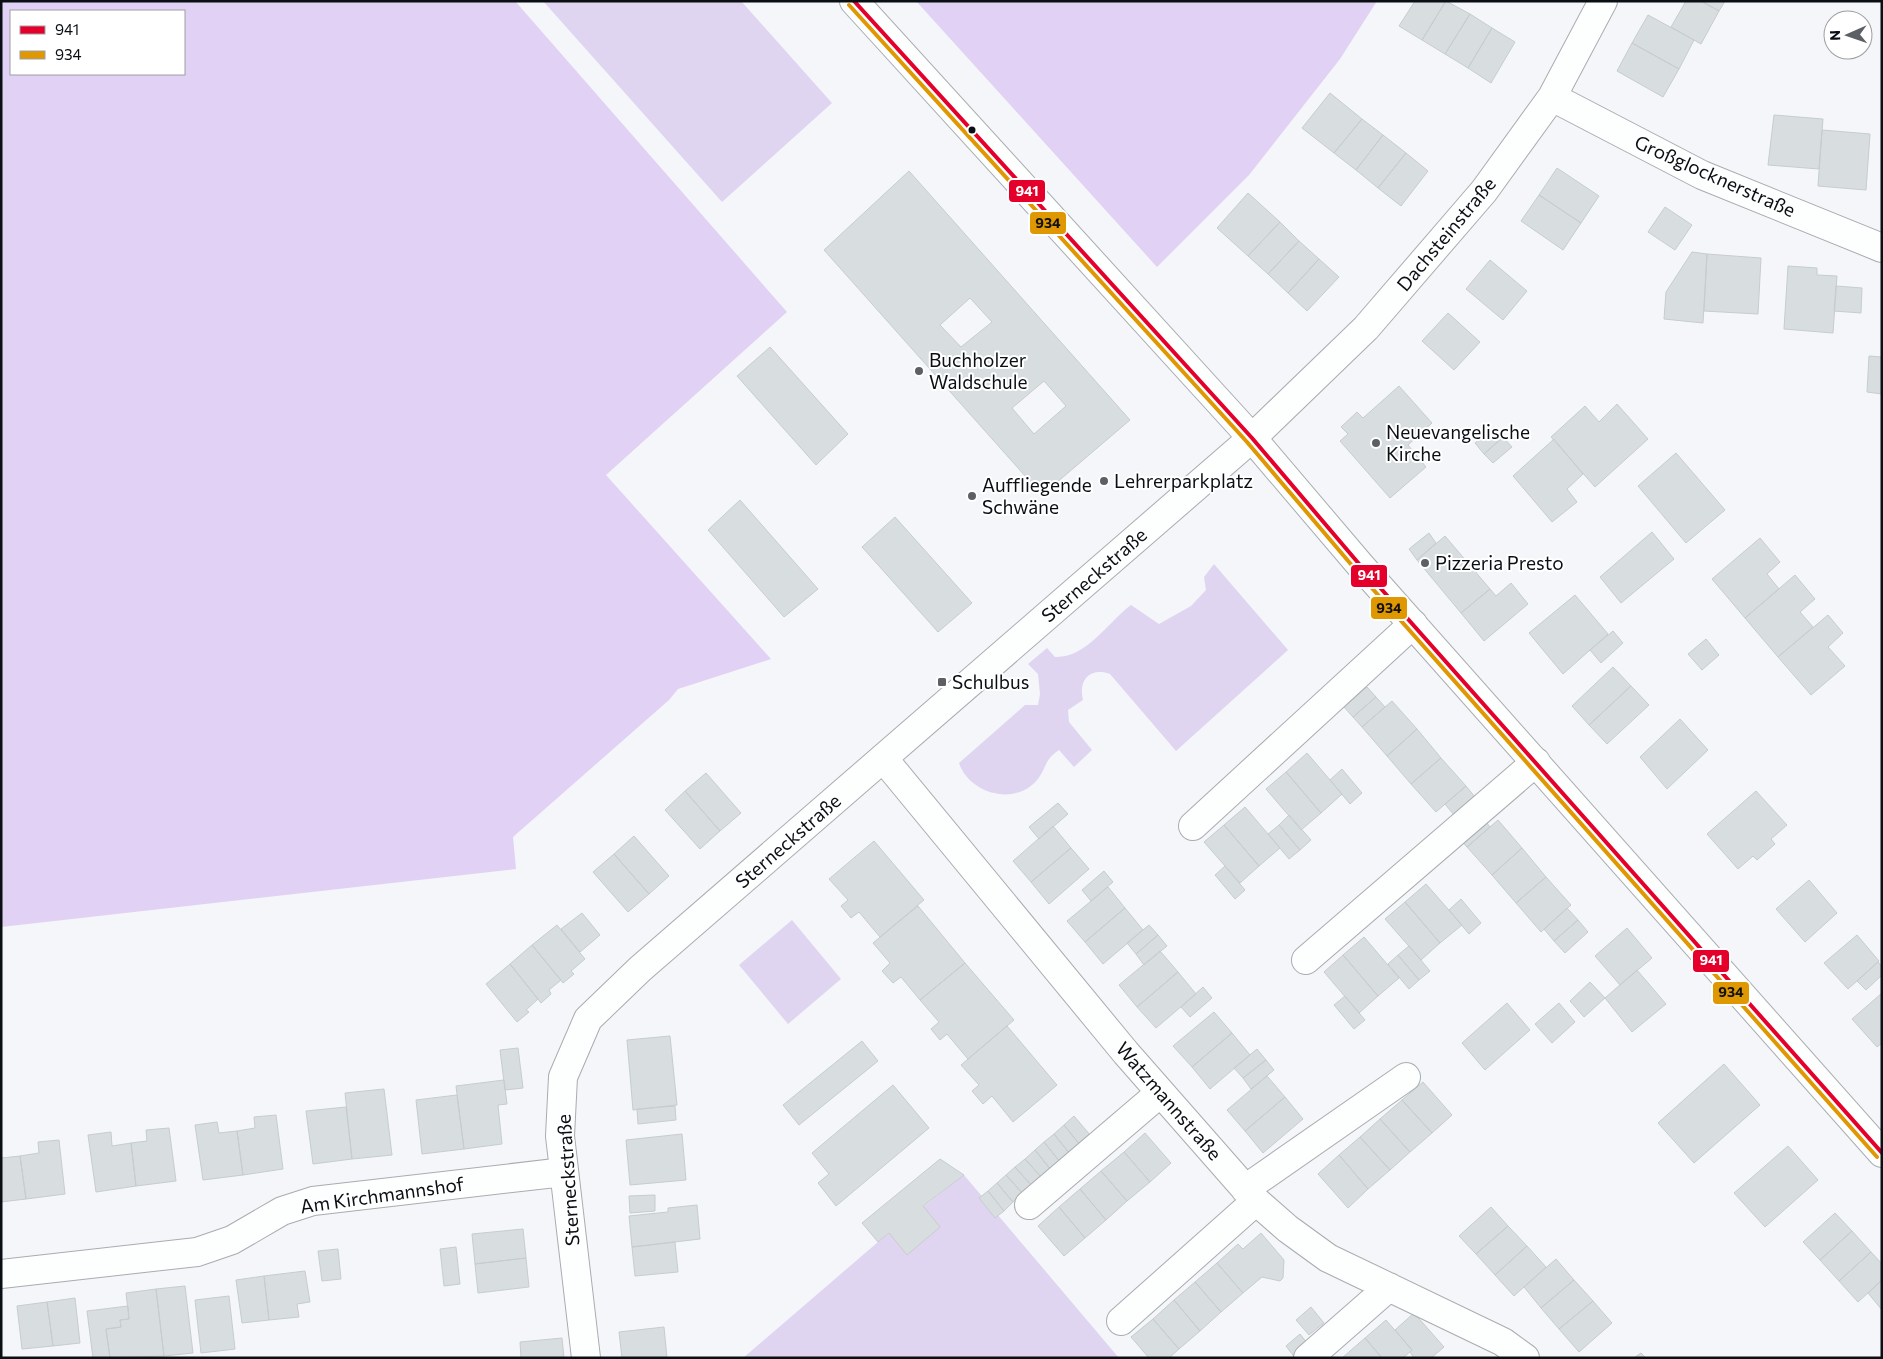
<svg xmlns="http://www.w3.org/2000/svg" width="1883" height="1359" font-family="Commissioner,sans-serif">
	<style>
		.green { fill: #e0d5f0 }
		.forest { fill: #e1d1f4; fill-rule: evenodd }
		.building { fill: #d8dddf; stroke: #c7cccf; fill-rule: evenodd }
		.lines { fill: none; stroke-linecap: round; stroke-linejoin: round }
		.minor-casing { stroke: #a9acb0; stroke-width: 30 }
		.major-casing { stroke: #a9acb0; stroke-width: 30 }
		.minor { stroke: #fdfefe; stroke-width: 28 }
		.major { stroke: #fdfefe; stroke-width: 28 }
		.bus-1-casing { stroke: #fff; stroke-width: 8 }
		.bus-2-casing { stroke: #fff; stroke-width: 8 }
		.bus-1 { stroke: #e4002b; stroke-width: 4 }
		.bus-2 { stroke: #df9702; stroke-width: 4 }
		.bus-dot { fill: #0a0f14; stroke: #fff; stroke-width: 2 }
		.poi-dot { fill: #5c6064; stroke: #fff; stroke-width: 2 }
		.labels { text-anchor: middle; stroke-width: 4; stroke-linejoin: round; paint-order: stroke }
		.street-label { font-size: 19px; fill: #0a0f14; stroke: #fff }
		.poi-label { font-size: 19px; fill: #0a0f14; stroke: #fff; text-anchor: start }
		.line-badge { stroke: #fff; stroke-width: 2 }
		.badge-label { font-size: 14px; text-anchor: middle; font-weight: bold; fill: #fff }
		.pale-badge-label { font-size: 14px; text-anchor: middle; font-weight: bold; fill: #111 }
	</style>
	<rect width="100%" height="100%" fill="#f4f6f9"/>
	<path class="green" d="M543,1H741L832,103L722,202Z
		M1214,564L1288,650L1176,751L1110,674C1090,667 1078,680 1083,700L1068,710L1069,722L1092,750L1074,767L1059,750C1043,761 1047,768 1037,780C1014,807 969,793 959,763L1025,705H1038L1040,694L1038,674L1028,664L1047,648L1055,657C1087,658 1108,622 1131,605L1159,624L1191,606L1206,590L1204,577Z
		M792,920L841,979L788,1024L739,965Z
		M964,1175L1119,1358H743L878,1242Z"/>
	<path class="forest" d="M1,1H515L787,312L606,475L771,659L678,689L669,700L513,837L516,869L1,927ZM11,11H184V74H11Z
		M916,1H1377L1340,59L1249,175L1157,267Z"/>
	<path class="building" d="M1415,1H1446L1422,40L1399,26Z
		M1446,1L1470,14L1445,54L1422,40Z
		M1686,1H1701L1719,11L1701,44L1671,27Z
		M1701,1H1725L1719,11Z
		M1470,14L1492,28L1468,68L1445,54Z
		M1648,15L1694,40L1679,69L1632,43Z
		M1492,28L1515,42L1491,83L1468,68Z
		M1632,43L1679,69L1663,97L1617,71Z
		M1330,93L1362,119L1334,153L1302,128Z
		M1774,115L1823,119L1819,169L1768,165Z
		M1362,119L1383,135L1356,170L1334,153Z
		M1822,130L1870,134L1866,190L1818,186Z
		M1383,135L1406,153L1378,188L1356,170Z
		M1406,153L1428,171L1401,206L1378,188Z
		M1557,168L1599,196L1581,223L1539,195Z
		M909,171L1130,420L1042,495L824,250ZM970,298L992,322L961,347L940,325ZM1044,381L1066,406L1034,434L1012,408Z
		M1248,193L1280,222L1248,256L1217,228Z
		M1539,195L1581,223L1563,250L1521,221Z
		M1665,207L1692,225L1675,250L1648,232Z
		M1280,222L1299,241L1268,274L1248,256Z
		M1299,241L1319,259L1288,293L1268,274Z
		M1692,252L1707,254L1703,323L1664,319L1666,292Z
		M1707,254L1761,258L1758,314L1704,311Z
		M1319,259L1339,277L1307,311L1288,293Z
		M1490,260L1527,291L1503,320L1466,289Z
		M1788,266L1817,268V275L1837,276L1833,333L1784,329Z
		M1836,286L1862,288L1861,313L1834,311Z
		M1448,313L1480,342L1454,370L1422,341Z
		M770,347L848,434L816,465L737,376Z
		M1869,356L1882,357V394L1867,392Z
		M1399,386L1432,423L1408,445L1426,467L1390,498L1340,441L1348,434L1341,427L1357,412L1363,418Z
		M1617,404L1648,439L1595,487L1551,437L1585,406L1599,422Z
		M1494,427L1503,437L1484,454L1475,443Z
		M1503,437L1512,447L1493,463L1484,454Z
		M1554,439L1583,474L1567,489L1577,502L1552,522L1513,476Z
		M1676,453L1725,510L1686,543L1638,486Z
		M740,500L818,589L784,617L708,530Z
		M895,517L972,603L938,632L862,547Z
		M1652,532L1674,559L1621,603L1600,577Z
		M1429,533L1436,543L1417,560L1409,549Z
		M1445,536L1490,589L1461,613L1417,560Z
		M1760,538L1780,562L1767,574L1779,589L1745,618L1712,579Z
		M1795,575L1815,599L1800,612L1813,627L1778,657L1745,618Z
		M1511,583L1528,604L1484,641L1461,613L1490,589L1496,596Z
		M1575,595L1608,634L1563,674L1529,633Z
		M1828,615L1843,633L1828,647L1845,666L1811,695L1778,657Z
		M1613,631L1623,643L1601,663L1590,650Z
		M1706,639L1719,655L1702,670L1688,654Z
		M1613,667L1631,686L1589,725L1572,706Z
		M1631,686L1649,705L1607,744L1589,725Z
		M1367,687L1376,697L1353,717L1344,707Z
		M1376,697L1385,707L1362,727L1353,717Z
		M1392,701L1417,729L1387,756L1362,727Z
		M1680,719L1708,750L1667,789L1640,757Z
		M1417,729L1441,758L1411,784L1387,756Z
		M1307,753L1342,794L1321,813L1286,772Z
		M1441,758L1466,786L1436,812L1411,784Z
		M1342,769L1362,793L1350,804L1330,780Z
		M1286,772L1321,813L1301,830L1266,789Z
		M706,773L741,813L720,831L685,791Z
		M1466,786L1475,797L1454,815L1445,804Z
		M685,791L720,831L700,849L665,810Z
		M1756,791L1787,825L1771,839L1775,844L1757,860L1753,856L1738,869L1707,834Z
		M1058,803L1068,814L1039,839L1029,827Z
		M1245,807L1280,848L1259,866L1224,825Z
		M1289,815L1311,840L1300,850L1279,825Z
		M1482,817L1490,827L1467,847L1458,837Z
		M1498,820L1522,848L1492,875L1467,847Z
		M1224,825L1259,866L1240,883L1204,842Z
		M1279,825L1300,850L1289,859L1268,834Z
		M1053,826L1071,848L1031,882L1013,861Z
		M634,836L669,876L649,894L614,854Z
		M874,841L924,900L880,937L859,912L851,918L841,906L848,900L829,879Z
		M1071,848L1089,869L1049,904L1031,882Z
		M1522,848L1546,877L1516,903L1492,875Z
		M614,854L649,894L628,912L593,872Z
		M1225,866L1245,890L1235,899L1215,875Z
		M1104,871L1113,882L1091,901L1082,890Z
		M1546,877L1571,905L1541,932L1516,903Z
		M1809,880L1837,913L1805,942L1776,909Z
		M1426,884L1462,925L1440,943L1405,902Z
		M1108,887L1125,908L1085,942L1067,921Z
		M1461,899L1481,923L1469,934L1449,910Z
		M1405,902L1440,943L1421,960L1385,919Z
		M918,906L965,963L920,1000L901,977L893,983L882,971L890,963L873,943Z
		M1125,908L1143,930L1103,964L1085,942Z
		M1567,908L1578,920L1554,941L1544,929Z
		M582,913L600,935L580,952L561,929Z
		M1578,920L1588,932L1565,953L1554,941Z
		M557,925L585,959L571,971L574,974L563,983L532,945Z
		M1149,925L1158,935L1136,954L1127,943Z
		M1627,928L1652,958L1620,985L1595,956Z
		M1158,935L1167,946L1144,965L1136,954Z
		M1857,935L1879,961L1848,989L1824,963Z
		M1364,937L1399,978L1378,996L1343,955Z
		M532,945L561,980L549,990L551,994L541,1003L510,964Z
		M1409,946L1430,971L1419,980L1398,955Z
		M1160,951L1178,972L1137,1007L1119,985Z
		M1343,955L1378,996L1359,1013L1324,972Z
		M1398,955L1419,980L1409,989L1388,964Z
		M1878,962L1882,967V975L1866,990L1857,981Z
		M965,963L1014,1020L968,1059L947,1034L940,1040L931,1029L939,1022L920,1000Z
		M510,964L538,999L526,1010L529,1012L517,1022L486,984Z
		M1637,970L1666,1004L1632,1032L1605,998Z
		M1178,972L1196,994L1156,1028L1137,1007Z
		M1590,982L1605,998L1584,1017L1570,1001Z
		M1203,987L1212,998L1190,1017L1181,1007Z
		M1882,993V1043L1877,1047L1852,1019Z
		M1345,996L1365,1020L1354,1029L1334,1005Z
		M1507,1003L1530,1030L1485,1070L1462,1043Z
		M1559,1003L1575,1022L1552,1043L1535,1024Z
		M1214,1012L1232,1033L1192,1067L1173,1046Z
		M1007,1026L1057,1085L1013,1122L992,1096L983,1104L972,1091L979,1085L961,1065Z
		M1232,1033L1250,1055L1210,1089L1192,1067Z
		M670,1036L677,1105L633,1110L627,1040Z
		M862,1041L878,1061L799,1125L783,1105Z
		M518,1048L523,1088L505,1090L500,1050Z
		M1257,1049L1266,1060L1243,1078L1234,1068Z
		M1266,1060L1274,1070L1251,1089L1243,1078Z
		M1724,1064L1760,1105L1694,1163L1658,1123Z
		M1267,1076L1285,1097L1245,1131L1227,1110Z
		M504,1080L507,1104L498,1105L502,1144L464,1149L456,1086Z
		M1423,1082L1452,1115L1432,1133L1402,1100Z
		M893,1085L929,1128L836,1206L818,1183L829,1174L812,1153Z
		M384,1089L392,1155L352,1159L345,1093Z
		M457,1095L464,1149L422,1154L416,1100Z
		M1285,1097L1303,1119L1263,1153L1245,1131Z
		M1402,1100L1432,1133L1410,1152L1380,1119Z
		M675,1106L676,1120L638,1124L637,1109Z
		M346,1107L352,1159L313,1164L306,1111Z
		M276,1115L283,1169L243,1175L237,1131L255,1128L254,1117Z
		M1074,1116L1091,1136L1080,1145L1064,1125Z
		M1380,1119L1410,1152L1390,1170L1360,1137Z
		M217,1122L219,1133L237,1131L243,1175L203,1180L195,1125Z
		M1064,1125L1080,1145L1070,1154L1054,1134Z
		M169,1128L176,1181L136,1186L131,1143L147,1141L146,1130Z
		M111,1132L112,1146L131,1143L136,1186L96,1192L88,1135Z
		M1145,1133L1171,1163L1150,1182L1124,1152Z
		M682,1134L686,1180L630,1185L626,1140Z
		M1054,1134L1070,1154L1060,1162L1044,1142Z
		M1360,1137L1390,1170L1368,1189L1339,1155Z
		M59,1140L65,1194L26,1199L20,1156L39,1153L38,1142Z
		M1044,1142L1060,1162L1051,1170L1035,1150Z
		M1788,1146L1818,1180L1765,1227L1734,1193Z
		M1035,1150L1051,1170L1042,1178L1025,1159Z
		M1,1152L2,1158L20,1156L26,1199L1,1202Z
		M1124,1152L1150,1182L1127,1201L1101,1171Z
		M1339,1155L1368,1189L1348,1208L1318,1174Z
		M940,1159L964,1175L923,1206L940,1227L907,1255L889,1233L878,1242L862,1223Z
		M1025,1159L1042,1178L1032,1186L1015,1167Z
		M1015,1167L1032,1186L1023,1194L1006,1175Z
		M1101,1171L1127,1201L1106,1220L1080,1189Z
		M1006,1175L1023,1194L1013,1202L997,1183Z
		M997,1183L1013,1202L1004,1211L988,1191Z
		M1080,1189L1106,1220L1085,1238L1059,1207Z
		M988,1191L1004,1211L995,1218L979,1198Z
		M655,1195V1211L630,1213L629,1196Z
		M697,1205L700,1239L632,1247L629,1216L668,1212V1208Z
		M1059,1207L1085,1238L1064,1256L1038,1226Z
		M1491,1207L1508,1226L1476,1254L1459,1236Z
		M1835,1213L1852,1231L1820,1260L1803,1242Z
		M1508,1226L1527,1246L1495,1275L1476,1254Z
		M523,1229L526,1258L475,1264L472,1234Z
		M1852,1231L1871,1252L1839,1281L1820,1260Z
		M1261,1233L1284,1260L1283,1278L1280,1281L1262,1277L1243,1293L1217,1263L1238,1244L1243,1249Z
		M675,1242L678,1272L635,1276L632,1247Z
		M1527,1246L1546,1267L1514,1296L1495,1275Z
		M456,1247L460,1284L444,1286L440,1249Z
		M338,1249L341,1279L322,1281L318,1251Z
		M1871,1252L1882,1264V1280L1858,1302L1839,1281Z
		M526,1258L529,1287L478,1293L475,1264Z
		M1556,1259L1574,1280L1541,1308L1524,1287Z
		M1217,1263L1243,1293L1221,1312L1195,1282Z
		M305,1271L310,1302L297,1304L299,1317L269,1320L264,1276Z
		M264,1276L269,1320L242,1323L236,1280Z
		M1574,1280L1593,1301L1559,1329L1541,1308Z
		M1882,1280V1310L1868,1293Z
		M1195,1282L1221,1312L1200,1331L1174,1300Z
		M185,1286L193,1353L164,1356L156,1289Z
		M156,1289L164,1356L110,1358L106,1329L121,1327L120,1320L129,1319L126,1293Z
		M229,1296L235,1349L201,1353L195,1300Z
		M75,1298L80,1343L53,1346L47,1302Z
		M1174,1300L1200,1331L1179,1349L1153,1319Z
		M1593,1301L1612,1323L1579,1352L1559,1329Z
		M47,1302L53,1346L22,1349L17,1306Z
		M128,1306L129,1319L120,1320L121,1327L106,1329L110,1358H93L87,1311Z
		M1311,1307L1324,1323L1309,1335L1296,1320Z
		M1414,1313L1444,1347L1431,1358H1414L1410,1352L1412,1350L1395,1330Z
		M1153,1319L1179,1349L1169,1358H1149L1131,1337Z
		M1386,1320L1412,1350L1403,1358H1382L1365,1338Z
		M664,1327L667,1358H622L619,1332Z
		M1300,1334L1311,1348L1295,1358L1286,1346Z
		M562,1338L564,1358H521L520,1342Z
		M1365,1338L1382,1358H1342Z
		M1641,1353L1646,1358H1634Z"/>
	<g class="lines">
		<g class="minor-casing">
			<path id="minor" d="M1552,97L1702,175L1882,248
				M883,758L1126,1053L1256,1201L1288,1229L1328,1258L1503,1342L1525,1358
				M1193,826L1413,624
				M1306,960L1536,762
				M1245,1189L1406,1077
				M1029,1205L1160,1093
				M1,1274L197,1252L232,1240L282,1211L313,1201L564,1172
				M1121,1321L1256,1201
				M586,1358L560,1136L563,1077L588,1019L640,969L1252,438L1366,328L1484,191L1552,97L1603,1
				M1308,1358L1389,1287"/>
		</g>
		<g class="major-casing">
			<path id="major" d="M854,1L1252,438L1360,565L1882,1153"/>
		</g>
		<use href="#minor" class="minor"/>
		<use href="#major" class="major"/>
		<g class="bus-1-casing">
			<path id="bus-1" d="M854,1L1252,438L1360,565L1882,1153"/>
		</g>
		<g class="bus-2-casing">
			<path id="bus-2" d="M849,5L1247,442L1355,569L1877,1157"/>
		</g>
		<use href="#bus-1" class="bus-1"/>
		<use href="#bus-2" class="bus-2"/>
	</g>
	<circle class="bus-dot" cx="972" cy="130" r="4.5"/>
	<g class="poi-dot">
		<circle cx="919" cy="371" r="5"/>
		<circle cx="1376" cy="443" r="5"/>
		<circle cx="1104" cy="481" r="5"/>
		<circle cx="972" cy="496" r="5"/>
		<circle cx="1425" cy="563" r="5"/>
		<rect x="937" y="677" width="10" height="10" rx="2.5"/>
	</g>
	<g class="labels">
		<g class="street-label">
			<text transform="translate(1715 176) rotate(24)" y="7">Großglocknerstraße</text>
			<text transform="translate(1446 234) rotate(-50)" y="7">Dachsteinstraße</text>
			<text transform="translate(1094 575) rotate(-41)" y="7">Sterneckstraße</text>
			<text transform="translate(788 841) rotate(-41)" y="7">Sterneckstraße</text>
			<text transform="translate(1169 1101) rotate(49)" y="7">Watzmannstraße</text>
			<text transform="translate(568 1180) rotate(-94)" y="7">Sterneckstraße</text>
			<text transform="translate(382 1195) rotate(-8)" y="7">Am Kirchmannshof</text>
		</g>
		<g class="poi-label">
			<text x="929" y="367">Buchholzer<tspan x="929" dy="22">Waldschule</tspan></text>
			<text x="1386" y="439">Neuevangelische<tspan x="1386" dy="22">Kirche</tspan></text>
			<text x="1114" y="488">Lehrerparkplatz</text>
			<text x="982" y="492">Auffliegende<tspan x="982" dy="22">Schwäne</tspan></text>
			<text x="1435" y="570">Pizzeria Presto</text>
			<text x="952" y="689">Schulbus</text>
		</g>
	</g>
	<g class="line-badge">
		<rect x="1008" y="179" width="38" height="24" rx="5" fill="#e4002b"/>
		<rect x="1029" y="211" width="38" height="24" rx="5" fill="#df9702"/>
		<rect x="1350" y="564" width="38" height="24" rx="5" fill="#e4002b"/>
		<rect x="1370" y="596" width="38" height="24" rx="5" fill="#df9702"/>
		<rect x="1692" y="949" width="38" height="24" rx="5" fill="#e4002b"/>
		<rect x="1712" y="981" width="38" height="24" rx="5" fill="#df9702"/>
	</g>
	<g class="badge-label">
		<text x="1027" y="196">941</text>
		<text x="1369" y="580">941</text>
		<text x="1711" y="965">941</text>
	</g>
	<g class="pale-badge-label">
		<text x="1048" y="228">934</text>
		<text x="1389" y="613">934</text>
		<text x="1731" y="997">934</text>
	</g>
	<rect width="1883" height="1359" fill="none" stroke="#0a0f14" stroke-width="5"/>
	<rect x="10" y="10" width="175" height="65" fill="#ffffff" stroke="#9d9fa1"/>
	<rect x="20" y="26" width="25" height="8" fill="#e4002b" stroke="#9d9fa1"/>
	<text x="55" y="35" font-size="15" fill="#0a0f14">941</text>
	<rect x="20" y="51" width="25" height="8" fill="#df9702" stroke="#9d9fa1"/>
	<text x="55" y="60" font-size="15" fill="#0a0f14">934</text>
	<g transform="translate(1848 35) rotate(268)"><circle r="24" fill="#ffffff" stroke="#9d9fa1"/>
	<path d="M0-4L9 19L0 12L-9 19Z" fill="#5c6064"/>
	<text y="-8" font-size="14" font-weight="bold" text-anchor="middle" fill="#0a0f14">N</text>
	</g>
</svg>
